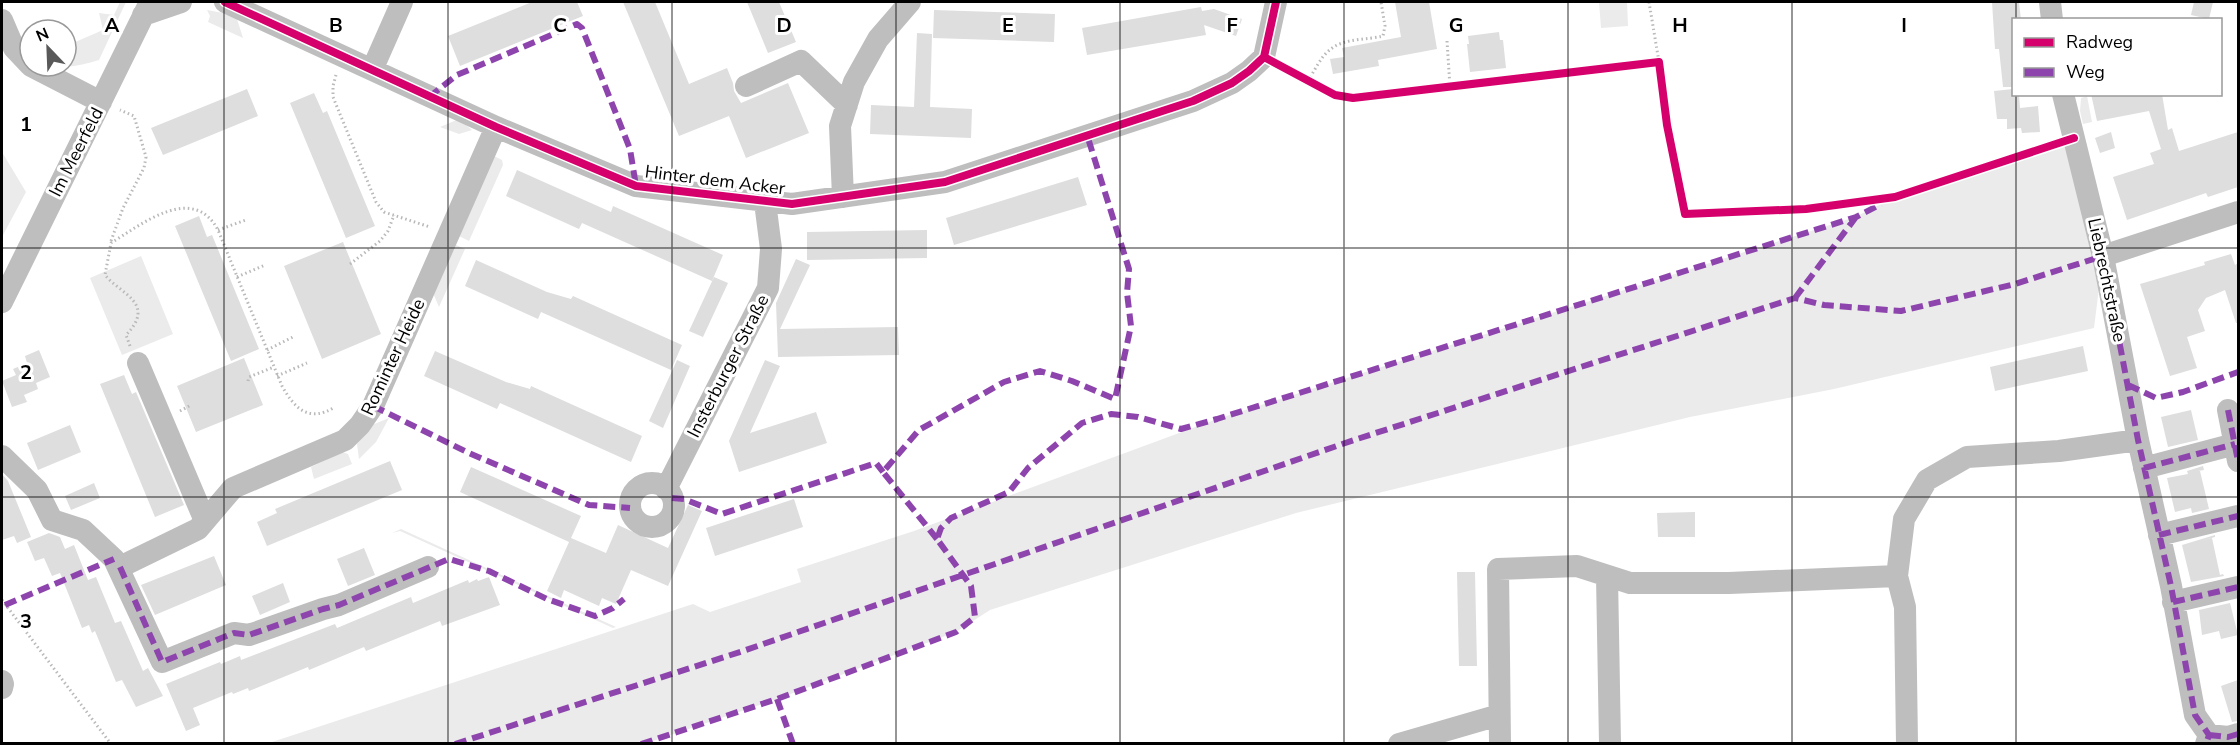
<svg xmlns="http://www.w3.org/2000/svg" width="2240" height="745" font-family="'Nunito Sans',sans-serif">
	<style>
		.green { fill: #ebebeb }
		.building { fill: #dedede }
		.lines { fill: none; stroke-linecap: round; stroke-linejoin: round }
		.path { stroke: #b9b9b9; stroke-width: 3; stroke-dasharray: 1.5 3; stroke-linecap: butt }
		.minor { stroke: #bebebe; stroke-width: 22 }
		.quiet { stroke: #8e44ad; stroke-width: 6; stroke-dasharray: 12 6; stroke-linecap: butt }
		.cycleway-casing { stroke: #fff; stroke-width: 11 }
		.cycleway { stroke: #d6006c; stroke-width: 8 }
		.grid { fill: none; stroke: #000; stroke-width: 1.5; stroke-opacity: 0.55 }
		.labels { text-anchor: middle; stroke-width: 6; stroke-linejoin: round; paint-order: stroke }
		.street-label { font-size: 18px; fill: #000; stroke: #fff }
		.grid-label { font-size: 20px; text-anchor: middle; font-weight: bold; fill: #000; stroke: #fff; stroke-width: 6; stroke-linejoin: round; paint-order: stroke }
	</style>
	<rect width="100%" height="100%" fill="#fff"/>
	<path class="green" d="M120,2H126L99,60C85,64 72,68 58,66H66V46L103,30L99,13L114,15Z
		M1599,2H1627L1628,26L1601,28Z
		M207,10L223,13L237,19L243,38L208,22L210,16Z
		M2087,96L2092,122L2083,124L2087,141L2080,111L2081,98Z
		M459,119L472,130L459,134L440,127Z
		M2074,138L2103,256L2094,328L1834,389L1690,417L1296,513L990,610L956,632L777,699L647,743L266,744L693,604L710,612L801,582L797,569L914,531L1217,419L1855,217L1895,197Z
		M2,152L26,192L2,237Z
		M494,156L502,160L503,165L469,241L459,236Z
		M456,245L465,249L439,307L433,293Z
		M141,256L173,334L122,355L90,278Z
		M389,418L376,442L359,459L357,444L372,425Z
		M342,452L348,454L352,464L314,479L311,467Z
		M401,529L616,627L613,628L400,531L392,533Z"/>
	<path class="building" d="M532,2H577L583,16L460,66L448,36Z
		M623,2H655L689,84L727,68L733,83L734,91L741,103L788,83L809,133L746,158L729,116L679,136Z
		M747,2H779L796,42L768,53Z
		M1395,2H1429L1437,49L1378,60L1379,66L1333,74L1330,59L1344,57L1342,48L1401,37Z
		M1992,2H2019L2021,20H2013V87H2003L1999,49H1995Z
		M2194,2H2213L2209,19L2191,15Z
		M1201,7L1202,11L1214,9L1242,19L1236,36L1204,25L1206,35L1087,55L1082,28Z
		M934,10L1055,14L1054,42L933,38Z
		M1499,32L1500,40H1503L1506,68L1470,72L1467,44H1469L1468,36Z
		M917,33L932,34L930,107L972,109L971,138L870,134L871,105L914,107Z
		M247,89L258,116L163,155L151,128Z
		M2013,89V94H2019L2020,108L2038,106L2040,132L2022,133L2021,128L2007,129V119H1997L1994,91Z
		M314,93L323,113L327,111L375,226L346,238L290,103Z
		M2091,94H2162L2168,130L2172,128L2179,151L2238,132V187L2208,197L2206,193L2127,220L2113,177L2154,164L2150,153L2161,149L2149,111L2097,121Z
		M2111,132L2115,148L2100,153L2095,138Z
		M517,170L611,212L613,206L723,255L712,281L582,223L579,229L506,196Z
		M1078,177L1087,205L954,245L946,218Z
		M199,216L207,237L212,235L259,349L231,361L175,226Z
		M927,230V258L807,260V232Z
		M343,242L381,334L322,359L284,266Z
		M2231,254L2235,265L2238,263V323H2236L2225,290L2206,298L2198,310L2205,331L2187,337L2197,368L2170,376L2140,284L2205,265L2204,262Z
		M796,259L810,265L780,329L898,327L899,355L778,357L776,303Z
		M476,260L547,292L571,299L573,296L682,345L671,370L541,312L538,319L465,286Z
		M714,277L728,283L703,337L689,331Z
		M2083,346L2088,371L1995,391L1990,367Z
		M39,350L50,377L36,383L38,389L24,395L27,402L12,407L2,381L16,375L13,369L27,363L25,356Z
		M435,351L506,382L530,389L531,386L642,436L631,462L500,403L497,409L424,376Z
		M244,358L263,405L196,432L177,386Z
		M677,360L690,366L663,428L649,421Z
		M765,360L780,366L750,433L816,412L827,443L739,472L729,441Z
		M124,375L132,394L136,392L184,505L155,517L100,384Z
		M2191,410L2198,440L2168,447L2161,417Z
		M70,425L81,452L38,470L27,443Z
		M390,461L402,490L267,546L257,522L277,513L275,509Z
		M2203,466L2204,470L2198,471H2200L2209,509L2192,513L2191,508L2175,512L2167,478L2188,474L2187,471Z
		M471,467L581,516L571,538L606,553L618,525L668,548L688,505L702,511L668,586L631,570L616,604L602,598L599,606L564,590L561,598L547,591L569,542L460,492Z
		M2,474L8,481L31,537L17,543L14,536L2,540Z
		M94,483L100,498L71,510L65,496Z
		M794,499L803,527L715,556L706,528Z
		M1695,512V537H1658L1657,513Z
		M49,533L60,537L65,549L74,545L88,580L96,577L115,623L121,621L143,671L148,668L163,696L136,707L122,680L116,682L95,631L92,633L89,625L82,628L60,573L52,576L44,558L35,561L27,542Z
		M2215,535V537L2200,541L2212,538L2220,575L2223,574L2224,576L2191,582L2182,545Z
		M364,548L375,575L348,586L337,559Z
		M214,556L226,585L155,615L141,585Z
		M1457,572H1475L1477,666H1459Z
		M489,577L500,605L442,626L440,621L366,651L364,647L309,670L308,667L249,691L248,688L233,694L232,692L193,708L200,725L186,731L166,684L220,662L221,664L240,656L241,660L335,624L337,628L411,597L413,603L468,580L469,583L477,579L478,581Z
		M283,583L290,602L260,615L252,596Z
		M2230,603L2238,635L2221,639L2219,631L2202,635L2199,610Z
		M2238,680V721L2232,722L2221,686Z"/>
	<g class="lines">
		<path class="path" d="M1649,2L1659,62
			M1447,41L1450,87
			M336,75L333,86V97L376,202L384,212L430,227
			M1308,81C1315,70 1321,56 1331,49C1344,38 1368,40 1383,36L1385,26L1381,2
			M218,230L246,220
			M111,241L123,208L144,168L146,157L134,116L120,110
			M350,264L380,241L388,231L394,215
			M237,277L265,265
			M130,346L126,335C157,303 120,294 105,275L111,243C142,224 193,183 218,230L282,386C295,409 309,423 335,407
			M267,350L295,336
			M277,376L307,363
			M248,381L249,377L274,367
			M180,411L191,405
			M2,600L111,744"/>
		<path class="minor" d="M225,2L496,127L636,186L792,204L945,182L1193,101L1232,83L1249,71L1264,57L1276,2
			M2050,2L2052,20
			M143,15L181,2
			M2,20L14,48L30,65
			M31,66L101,102
			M372,70L402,2
			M746,86L801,61L847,105
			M2063,94L2103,256L2138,440L2171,586L2195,715L2209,735L2206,744
			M843,197L840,126L854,82L878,39L910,2
			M2103,256L2238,212
			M2,302L150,2
			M138,363L205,521
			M2228,410L2238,461
			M2,456L37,490L52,520L83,530L114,559L162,662L234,633L249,635L323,609L339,605L428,567
			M2144,468L2235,444
			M630 505a22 22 0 1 1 44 0a22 22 0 1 1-44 0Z
			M666,489L768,288L771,249L765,202
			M2159,535L2238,516
			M120,567L198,529L233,488L345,440L360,425L373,406L496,127
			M1607,576L1610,744
			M1897,576L1905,607L1907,744
			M2173,602L2238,587
			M2,681L3,684L2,688
			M2209,735L2228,737L2238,734
			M1399,744L1499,715
			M1500,744L1498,569L1577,566L1630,583H1729L1897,576L1904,519L1927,480L1967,457L2059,451L2138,440"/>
		<path class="quiet" d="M429,97L457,75L577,24L582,28L630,149L636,186
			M1795,298L1856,217
			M2128,385L2156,398L2183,392L2238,372
			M373,406L469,453L589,505L630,508
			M2228,410L2238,461
			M2144,468L2235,444
			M672,498L684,499L722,514L876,463L883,472
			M2159,535L2238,516
			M937,539L883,472L919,430L1004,382L1040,371L1072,381L1115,399L1131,326L1127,293L1129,269L1087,135
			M120,567L162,662L234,633L249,635L323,609L339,605L449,559L489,571L547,599L595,616L613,608L624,599
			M2173,602L2238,587
			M5,605L114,559
			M777,699L793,744
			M2209,735L2228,737L2238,734
			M455,744L743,651L1354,440L1795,298L1824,305L1901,311L2015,284L2103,256L2138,440L2171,586L2195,715L2209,735L2206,744
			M641,744L777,699L956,632L975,617L971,586L937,539L941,528L951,518L1009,492L1028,468L1082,423L1111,414L1138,417L1181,429L1217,419L1856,217L1881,204"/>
		<g class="cycleway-casing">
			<path id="cycleway" d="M225,2L496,127L636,186L792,204L945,182L1193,101L1232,83L1249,71L1264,57L1276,2
				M1264,57L1335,95L1353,98L1659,62L1667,125L1685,214L1806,209L1895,197L2074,138"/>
		</g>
		<use href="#cycleway" class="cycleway"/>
	</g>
	<path class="grid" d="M224,2V744M448,2V744M672,2V744M896,2V744M1120,2V744M1344,2V744M1568,2V744M1792,2V744M2016,2V20M2016,94V744M2,248H2238M2,497H2238"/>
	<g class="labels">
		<g class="street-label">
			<text transform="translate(76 152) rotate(-63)" y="6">Im Meerfeld</text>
			<text transform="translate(715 180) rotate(7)" y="6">Hinter dem Acker</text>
			<text transform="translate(2107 280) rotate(78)" y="6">Liebrechtstraße</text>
			<text transform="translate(393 357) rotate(-65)" y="6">Rominter Heide</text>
			<text transform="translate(728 366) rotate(-63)" y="6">Insterburger Straße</text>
		</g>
	</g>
	<g class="grid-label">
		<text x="112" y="32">A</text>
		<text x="336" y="32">B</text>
		<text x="560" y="32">C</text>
		<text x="784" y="32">D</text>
		<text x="1008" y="32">E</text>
		<text x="1232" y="32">F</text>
		<text x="1456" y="32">G</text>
		<text x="1680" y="32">H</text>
		<text x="1904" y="32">I</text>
		<text x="26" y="131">1</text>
		<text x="26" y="379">2</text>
		<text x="26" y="628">3</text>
	</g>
	<rect width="2240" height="745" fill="none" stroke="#000000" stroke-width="6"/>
	<rect x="2012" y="18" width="210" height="78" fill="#ffffff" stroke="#999999" stroke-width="1.5"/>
	<rect x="2024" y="38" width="30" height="9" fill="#d6006c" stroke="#999999" stroke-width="1.5"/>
	<text x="2066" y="48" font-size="18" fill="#000000">Radweg</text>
	<rect x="2024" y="68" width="30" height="9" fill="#8e44ad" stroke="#999999" stroke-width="1.5"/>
	<text x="2066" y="78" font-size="18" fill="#000000">Weg</text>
	<g transform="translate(48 48) rotate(337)"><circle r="28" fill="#ffffff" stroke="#999999" stroke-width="1.5"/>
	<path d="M0-4.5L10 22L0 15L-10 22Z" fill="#595959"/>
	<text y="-9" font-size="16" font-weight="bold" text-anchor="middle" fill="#000000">N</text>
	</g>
</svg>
